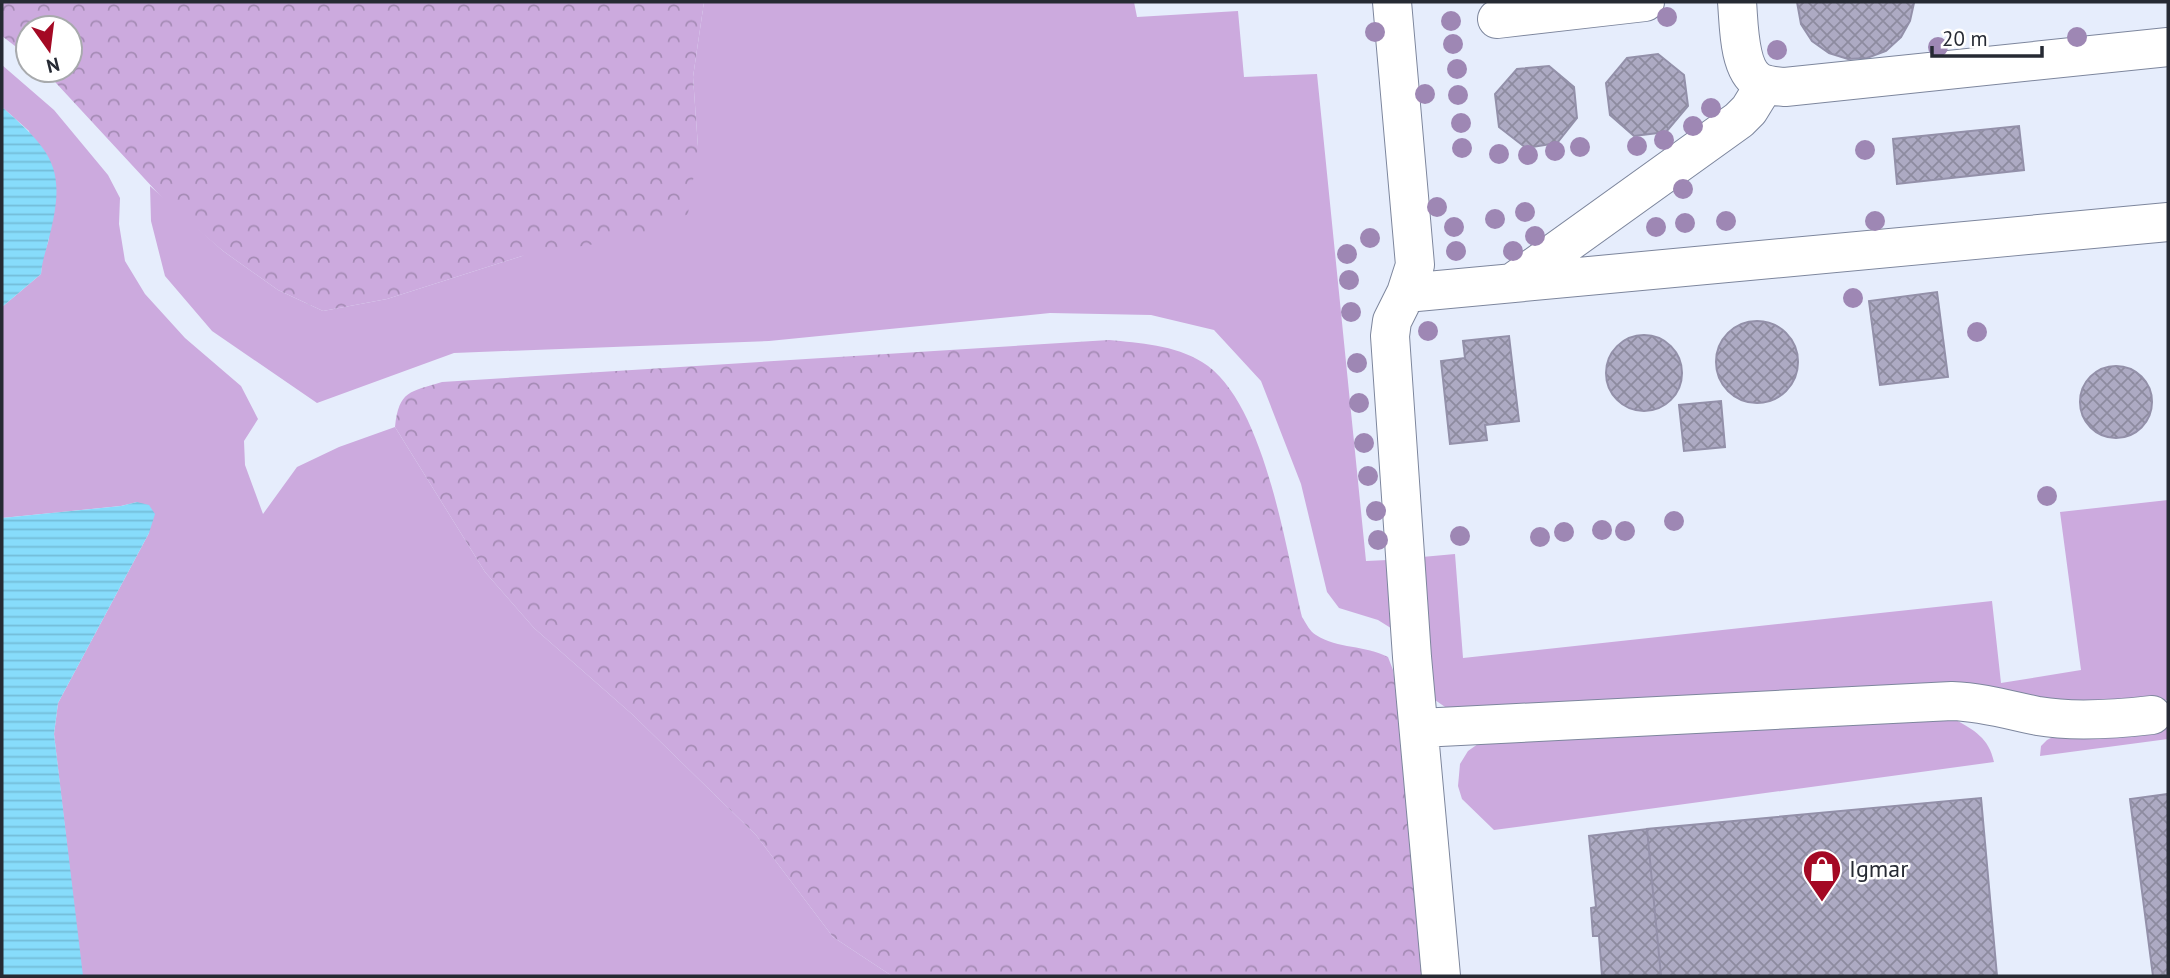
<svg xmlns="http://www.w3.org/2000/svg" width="2170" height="978" font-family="'PT Sans',sans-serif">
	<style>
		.green { fill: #ccaade }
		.forest { fill: url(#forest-crowns) }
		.water { fill: url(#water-rules) }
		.building { fill: url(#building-cross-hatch); stroke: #9390a9; stroke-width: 2 }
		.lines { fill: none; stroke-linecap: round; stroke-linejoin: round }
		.minor-casing { stroke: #7d869d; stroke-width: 40 }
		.minor { stroke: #fff; stroke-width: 38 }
		.tree { fill: #9e87b4 }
		.labels { text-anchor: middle; stroke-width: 5; stroke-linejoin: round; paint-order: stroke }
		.poi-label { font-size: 24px; fill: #262a33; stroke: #fff; text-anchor: start }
	</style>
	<defs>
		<pattern id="forest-crowns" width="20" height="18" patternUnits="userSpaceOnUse" patternTransform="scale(1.75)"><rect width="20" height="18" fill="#ccaade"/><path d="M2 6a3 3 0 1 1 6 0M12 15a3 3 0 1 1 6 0" fill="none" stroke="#a58bb5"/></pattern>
		<pattern id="water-rules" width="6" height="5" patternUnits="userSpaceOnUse" patternTransform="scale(1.75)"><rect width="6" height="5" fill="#87dcfb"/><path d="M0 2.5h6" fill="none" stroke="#74bdd8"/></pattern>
		<pattern id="building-cross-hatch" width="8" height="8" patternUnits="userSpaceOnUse" patternTransform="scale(1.75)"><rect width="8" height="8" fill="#adaac3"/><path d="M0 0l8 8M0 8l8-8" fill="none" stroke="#8d8b9f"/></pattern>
	</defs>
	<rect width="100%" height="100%" fill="#e6edfc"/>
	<path class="green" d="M704,2H1134L1137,17L1238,11L1244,77L1317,74L1366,561L1388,560L1394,630L1378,620L1339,608L1327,592L1301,484L1261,381L1214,330L1151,315L1050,313L769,341L454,353L317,403L212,331L165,276L151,221L150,186L223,251L278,290L323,311L387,299L522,256L698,147L693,77Z
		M2,65L54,110L108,175L120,198L119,224L125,261L145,294L185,338L241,386L258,419L244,441L245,465L263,514L297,467L339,447L395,427L485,572L534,628L633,715L756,835L833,937L892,976H82L54,734L58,703L149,533L137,502L121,506L2,518V307L41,274L42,260L49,239L29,131L2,107Z
		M2168,500V700L2074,711L1448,709L1435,700L1422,557L1455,554L1463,658L1992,601L2001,683L2081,670L2060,512Z
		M1954,719C1974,730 1989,738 1994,762L1494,830L1462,799L1458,786L1460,764L1468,751L1485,739Z
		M2168,720V739L2040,756L2041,746L2047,740L2068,729Z"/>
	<path class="forest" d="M2,2H704L693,77L698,147L688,214L649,235L522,256L387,299L323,311L278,290L223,251L168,204L44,70H70V28H28V56L2,36Z
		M1109,340C1139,343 1175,345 1202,362C1264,399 1286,550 1302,617C1306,623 1310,632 1316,635C1338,649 1365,645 1388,657L1393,670L1408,763L1429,976H892L833,937L756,835L633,715L534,628L485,572L395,427C399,390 410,392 442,382Z"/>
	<path class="water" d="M2,107C53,152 67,168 49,238C46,251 42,261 41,274L2,307Z
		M137,502L149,505L155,514L149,533L58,703L54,734L83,976H2V518L121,506Z"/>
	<path class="building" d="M1797,2H1914V3L1910,21L1901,37L1886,51L1867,58L1848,59L1829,53L1812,41L1801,24Z
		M1658,54L1684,75L1688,106L1666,132L1634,136L1610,115L1606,83L1627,58Z
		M1549,66L1574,87L1577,118L1557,143L1526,148L1499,127L1495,94L1517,69Z
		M2019,126L2024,170L1897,184L1893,139Z
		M1937,292L1948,377L1880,385L1869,301Z
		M1716 362a41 41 0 1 1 82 0a41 41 0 1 1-82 0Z
		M1606 373a38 38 0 1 1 76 0a38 38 0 1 1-76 0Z
		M1509,336L1519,421L1485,425L1487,440L1450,444L1441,361L1465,358L1463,341Z
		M2080 402a36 36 0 1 1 72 0a36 36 0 1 1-72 0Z
		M1721,401L1725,447L1684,451L1679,405Z
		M2168,794V976H2153L2130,799Z
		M1981,798L1997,976H1661L1647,829Z
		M1647,829L1661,976H1602L1599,936H1593L1591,908L1596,907L1589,836Z"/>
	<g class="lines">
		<g class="minor-casing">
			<path id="minor" d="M1392,2L1415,265L1406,293L1392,321L1390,336L1412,657L1441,976
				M1737,2C1739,23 1738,68 1758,81C1766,86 1775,86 1785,87L2168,47
				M1497,19L1645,2
				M1512,283L1739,120L1749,110L1765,84
				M1406,293L2168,222
				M1420,728L1952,701C1982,702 2009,710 2038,716C2072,722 2117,719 2152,715"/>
		</g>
		<use href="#minor" class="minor"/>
	</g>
	<g class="tree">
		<circle cx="1667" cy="17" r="10"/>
		<circle cx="1451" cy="21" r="10"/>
		<circle cx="1375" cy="32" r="10"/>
		<circle cx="2077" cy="37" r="10"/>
		<circle cx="1453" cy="44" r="10"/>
		<circle cx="1938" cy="47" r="10"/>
		<circle cx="1777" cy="50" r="10"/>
		<circle cx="1457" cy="69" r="10"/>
		<circle cx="1425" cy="94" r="10"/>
		<circle cx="1458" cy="95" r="10"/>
		<circle cx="1711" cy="108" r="10"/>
		<circle cx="1461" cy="123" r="10"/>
		<circle cx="1693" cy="126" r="10"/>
		<circle cx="1664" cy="140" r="10"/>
		<circle cx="1637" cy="146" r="10"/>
		<circle cx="1580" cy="147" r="10"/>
		<circle cx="1462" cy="148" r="10"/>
		<circle cx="1865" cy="150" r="10"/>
		<circle cx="1555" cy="151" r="10"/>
		<circle cx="1499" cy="154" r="10"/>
		<circle cx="1528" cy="155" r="10"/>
		<circle cx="1683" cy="189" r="10"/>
		<circle cx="1437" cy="207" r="10"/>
		<circle cx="1525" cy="212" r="10"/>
		<circle cx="1495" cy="219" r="10"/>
		<circle cx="1726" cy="221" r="10"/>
		<circle cx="1875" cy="221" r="10"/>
		<circle cx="1685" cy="223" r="10"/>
		<circle cx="1454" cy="227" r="10"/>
		<circle cx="1656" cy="227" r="10"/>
		<circle cx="1535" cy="236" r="10"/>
		<circle cx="1370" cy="238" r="10"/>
		<circle cx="1456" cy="251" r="10"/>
		<circle cx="1513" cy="251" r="10"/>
		<circle cx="1347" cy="254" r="10"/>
		<circle cx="1349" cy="280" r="10"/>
		<circle cx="1853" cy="298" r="10"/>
		<circle cx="1351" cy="312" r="10"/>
		<circle cx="1428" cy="331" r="10"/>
		<circle cx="1977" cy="332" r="10"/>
		<circle cx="1357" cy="363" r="10"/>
		<circle cx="1359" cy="403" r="10"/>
		<circle cx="1364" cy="443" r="10"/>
		<circle cx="1368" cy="476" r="10"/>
		<circle cx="2047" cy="496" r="10"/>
		<circle cx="1376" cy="511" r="10"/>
		<circle cx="1674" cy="521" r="10"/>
		<circle cx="1602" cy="530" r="10"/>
		<circle cx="1625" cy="531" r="10"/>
		<circle cx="1564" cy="532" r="10"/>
		<circle cx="1460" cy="536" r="10"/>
		<circle cx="1540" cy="537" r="10"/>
		<circle cx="1378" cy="540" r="10"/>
	</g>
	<defs>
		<g id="shop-pin" transform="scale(2.0125)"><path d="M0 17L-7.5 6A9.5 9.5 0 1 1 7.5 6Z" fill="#a40924" stroke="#fff"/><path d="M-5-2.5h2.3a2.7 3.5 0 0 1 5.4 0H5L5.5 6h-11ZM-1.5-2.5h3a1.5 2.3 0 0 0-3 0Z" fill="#fff"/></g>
	</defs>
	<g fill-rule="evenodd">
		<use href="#shop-pin" x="1822" y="869"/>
	</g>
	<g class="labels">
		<g class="poi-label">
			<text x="1849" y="877">Igmar</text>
		</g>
	</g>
	<rect width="2170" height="978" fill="none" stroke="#262a33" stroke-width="7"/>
	<g transform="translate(49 49) rotate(166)"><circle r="33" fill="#ffffff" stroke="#a8aaad" stroke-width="2"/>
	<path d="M0-5L12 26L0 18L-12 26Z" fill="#a40924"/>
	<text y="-10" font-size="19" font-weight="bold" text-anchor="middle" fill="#262a33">N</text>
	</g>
	<path d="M1932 46v10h110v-10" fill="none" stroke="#262a33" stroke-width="3.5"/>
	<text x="1942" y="46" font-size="21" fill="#262a33" stroke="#ffffff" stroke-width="5" paint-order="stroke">20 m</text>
</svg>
